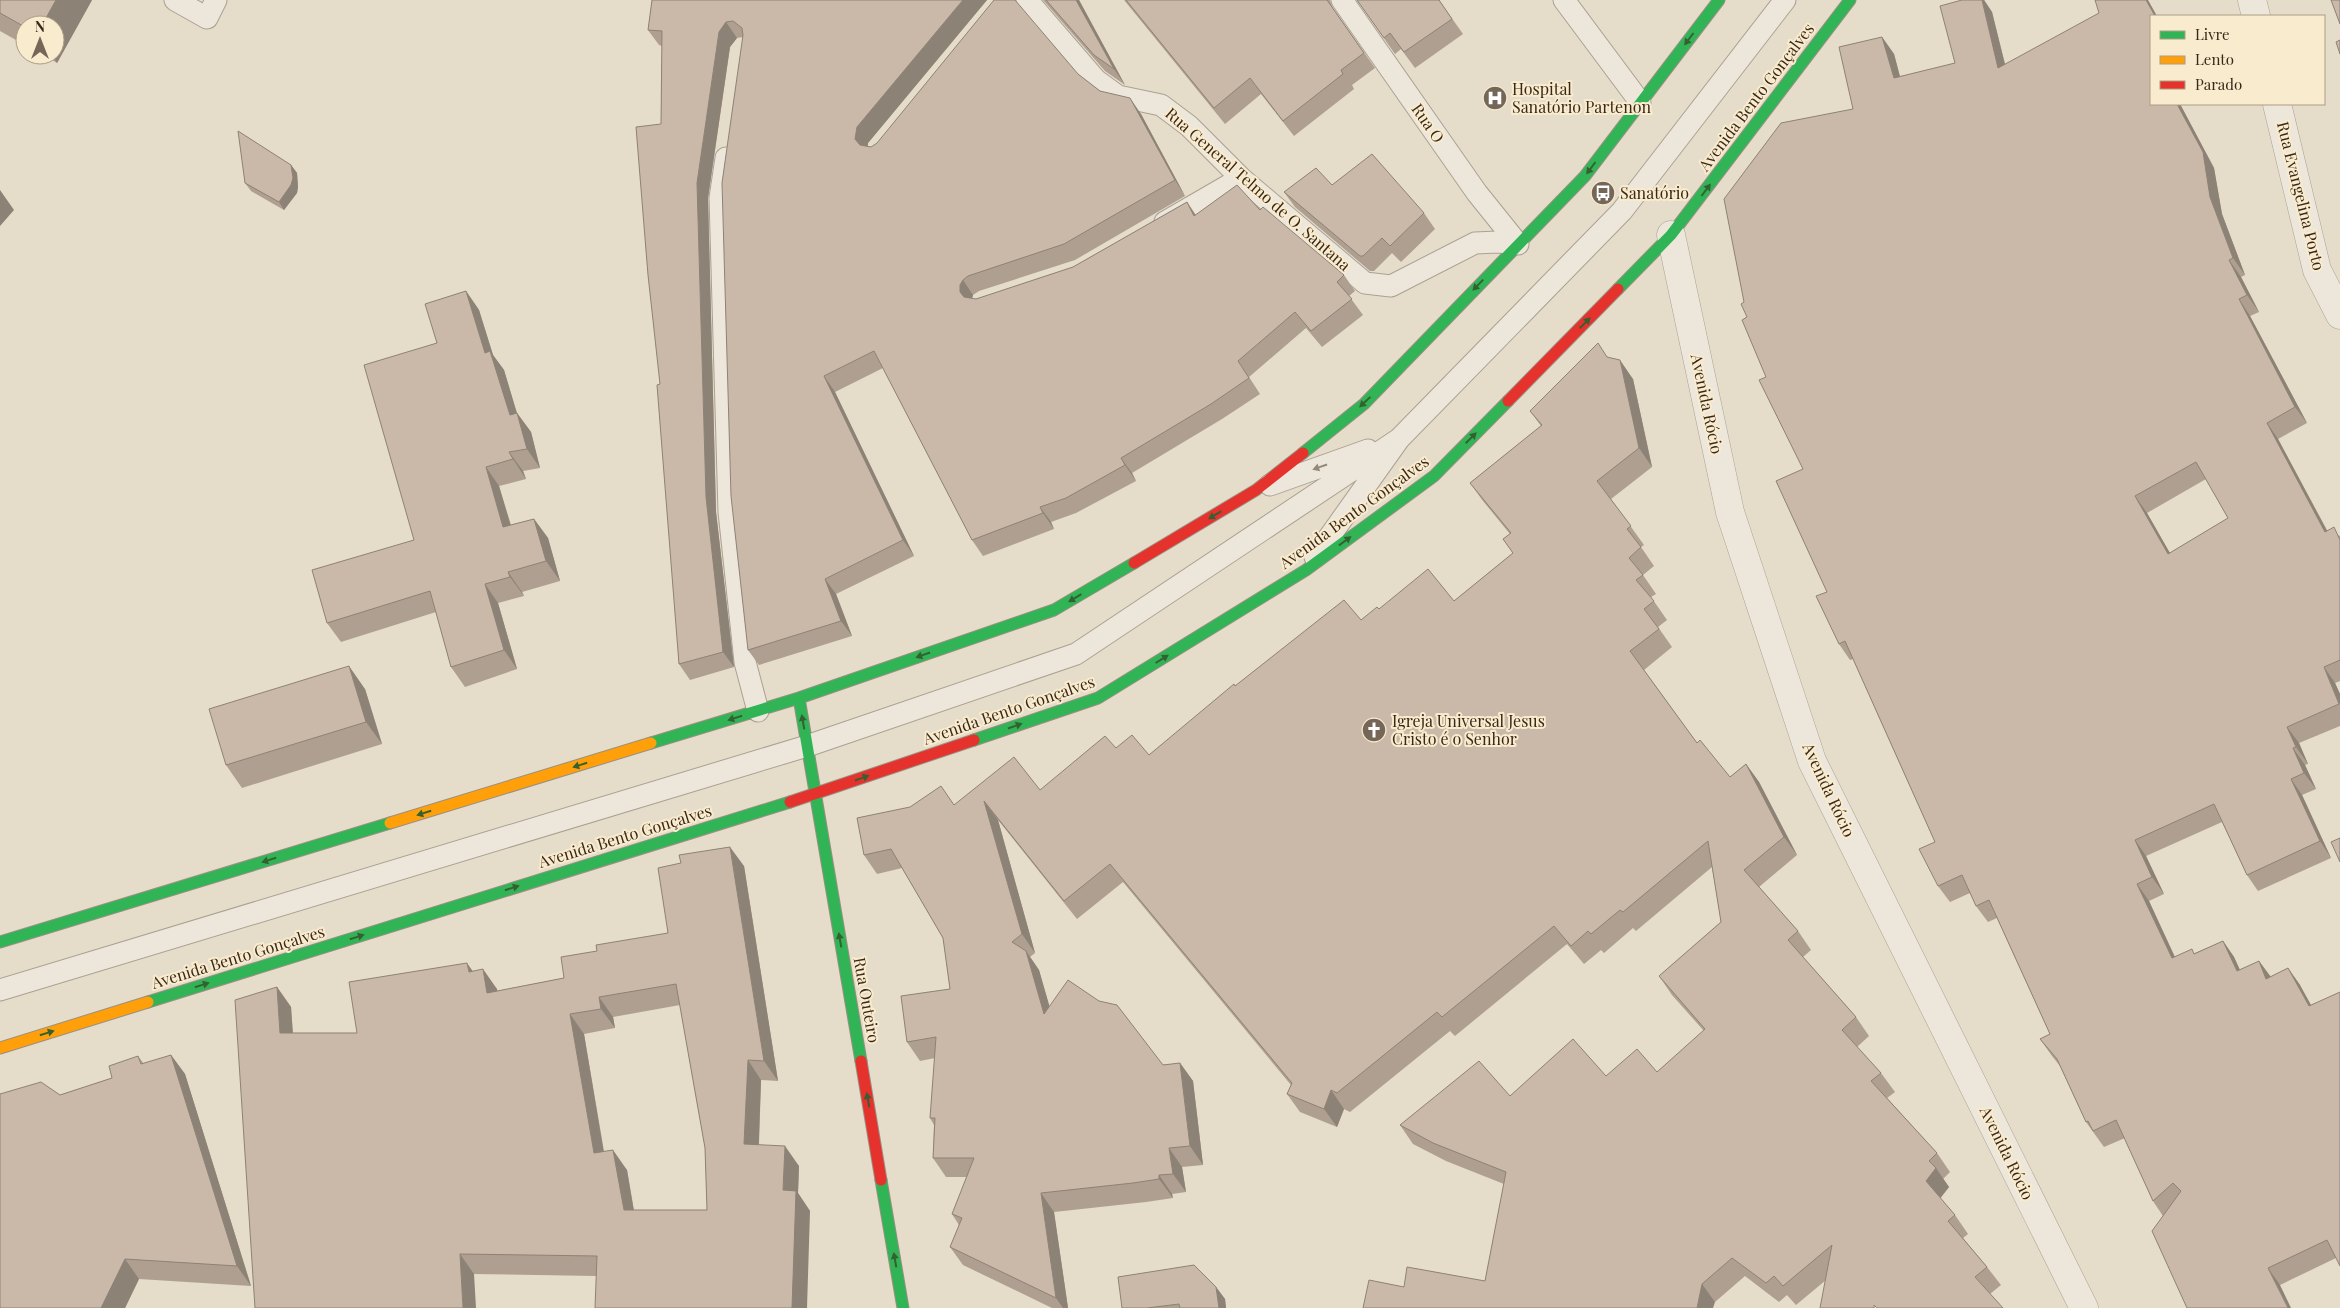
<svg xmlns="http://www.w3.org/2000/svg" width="2340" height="1308" font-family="'Playfair Display',serif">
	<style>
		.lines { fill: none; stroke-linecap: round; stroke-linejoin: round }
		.lane-casing { stroke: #aaa193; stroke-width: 23 }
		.street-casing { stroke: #aaa193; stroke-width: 29 }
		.fast-casing { stroke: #999083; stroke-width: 13 }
		.slow-casing { stroke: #999083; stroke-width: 13 }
		.jam-casing { stroke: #999083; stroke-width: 13 }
		.lane { stroke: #ede7db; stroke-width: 21 }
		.street { stroke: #ede7db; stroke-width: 28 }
		.fast { stroke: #30b455; stroke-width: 11 }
		.slow { stroke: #ff9f0a; stroke-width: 11 }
		.jam { stroke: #e5322d; stroke-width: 11 }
		.wall { fill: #ae9f91; fill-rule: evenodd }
		.shaded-wall { fill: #8d8276 }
		.building { fill: #cab9a9; stroke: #8d8276; fill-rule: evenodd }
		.oneway { fill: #356032 }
		.oneway2 { fill: #93887a }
		.labels { text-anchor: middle; stroke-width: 4; stroke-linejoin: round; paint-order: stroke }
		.poi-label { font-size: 16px; fill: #39281a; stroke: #f9ebcd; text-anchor: start }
		.street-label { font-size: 16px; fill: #39281a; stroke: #f9ebcd }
	</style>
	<rect width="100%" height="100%" fill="#e5dcc9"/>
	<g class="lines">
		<g class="lane-casing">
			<path id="lane" d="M175,0L207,18L216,0
				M1027,0L1096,80L1118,96L1161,105L1189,126L1241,178L1365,283L1391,286L1475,243L1498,242L1518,244
				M1342,0L1477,193L1518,244
				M1564,0L1640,102
				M726,158L720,198L729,512L745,662L758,711
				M1165,222L1241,178
				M1270,485L1368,450
				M1315,557L1399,439L1622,211L1785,0
				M0,990L807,746L1076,654L1399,439"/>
		</g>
		<g class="street-casing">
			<path id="street" d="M2252,0L2256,16
				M2277,104L2317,270L2340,315
				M1671,235L1730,512L1812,761L2084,1308"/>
		</g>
		<g class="fast-casing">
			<path id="fast" d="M1618,289L1671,235L1850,0
				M1303,453L1364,404L1585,176L1719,0
				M799,698L861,1061
				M974,740L1098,698L1306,570L1434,476L1508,401
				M651,743L799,698L1054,610L1134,563
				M0,942L390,823
				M148,1002L790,802
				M881,1180L903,1308"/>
		</g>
		<g class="slow-casing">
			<path id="slow" d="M390,823L651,743
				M0,1048L148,1002"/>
		</g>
		<g class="jam-casing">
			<path id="jam" d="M1508,401L1618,289
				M1134,563L1256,490L1303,453
				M790,802L974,740
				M861,1061L881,1180"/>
		</g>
		<use href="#lane" class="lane"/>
		<use href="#street" class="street"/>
		<use href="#fast" class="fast"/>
		<use href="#slow" class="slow"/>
		<use href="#jam" class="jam"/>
	</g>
	<path class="wall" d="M0,0H92L57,63L44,55H55V25H25V45L0,31Z
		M652,0H987L868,143V147H871L1078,74L1100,91L1141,114L1185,196L1075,260L979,291L973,295L972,299H976L1073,267L1187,202L1196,215L1260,210L1344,275L1355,291L1349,296L1363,315L1322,347L1306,328L1249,377L1260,394L1222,419L1132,473L1136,481L1076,513L1051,522L1054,529L983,556L972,540L883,368L835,392L914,556L836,594L852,636L759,665L748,650L743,37L737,38L730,47L708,198L716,512L734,667L690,680L679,664L660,384L661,124L662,46L659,45L648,30Z
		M1043,0H1079L1125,85L1105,71Z
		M1124,0H1330L1332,7L1375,68L1352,85L1354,89L1294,136L1261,94L1225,124Z
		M1357,0H1439L1463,34L1415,68L1401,49L1395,54Z
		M1962,0H1984L1992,12L2005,64L2151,104H2180L2214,168L2222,214L2245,275L2241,277L2259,312L2250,316L2307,423L2278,439L2327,530L2340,536V681L2335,683L2340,694V726L2299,743L2308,764L2305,765L2316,789L2302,795L2331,858L2258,891L2247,875L2222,822L2146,856L2164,894L2149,901L2175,957L2195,953L2223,941L2234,957L2240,970L2259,961L2270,977L2288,968L2300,985L2336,1258L2280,1285L2163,1216L2153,1201L2125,1138L2104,1147L2086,1122L2060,1066L2052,1056L2040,1039L2050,1034L1997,918L1988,922L1976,906L1970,893L1950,902L1938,886L1935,842L1853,659L1850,660L1839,644L1827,592L1803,469L1766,377L1747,317L1744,302L1853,109L1882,37L1894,54L1900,77L1955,63ZM2206,479L2228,518L2170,553L2147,513Z
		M291,165L297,173L298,187L297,193L284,210L251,191L245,183Z
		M1332,185L1424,213L1435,229L1401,262L1392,253L1374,271H1370L1295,207L1284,192Z
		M466,291L479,310L493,355L504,370L517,413L531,432L540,468L523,471L526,479L499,486L511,525L534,519L548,538L560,581L522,592L524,596L498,603L517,669L465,687L451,667L436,612L341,642L327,623L414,540L437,343Z
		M1607,357L1633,379L1652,467L1611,499L1644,545L1641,547L1654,566L1643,575L1656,594L1651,597L1667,620L1658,627L1672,647L1644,670L1697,743L1730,777L1746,764L1759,782L1797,855L1759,887L1798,931L1811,950L1803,957L1856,1017L1869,1036L1857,1047L1881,1073L1895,1092L1887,1098L1937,1153L1950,1172L1943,1179L1949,1187L1940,1198L1955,1215L1968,1234L1963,1238L1987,1267L2001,1285L1990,1294L1826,1280L1796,1305L1787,1295L1779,1302L1745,1276L1715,1302L1404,1287L1485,1281L1504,1184L1446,1161L1413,1144L1400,1125L1510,1096L1606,1076L1657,1072L1704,1031L1672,995L1659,976L1721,922L1712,867L1636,931L1633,928L1604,953L1601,950L1584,964L1567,944L1455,1036L1450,1031L1350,1112L1344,1109L1337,1127L1300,1112L1287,1094L1291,1085L1123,882L1077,919L998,820L1035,953L1030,957L1039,970L1049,1006L1163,1065L1180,1063L1193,1081L1203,1165L1182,1167L1186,1192L1172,1194L1173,1198L1146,1202L1054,1212L1068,1308H1052L963,1265L950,1247L959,1225L952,1214L967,1177H946L933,1158L934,1125L930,1118L935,1058L920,1061L907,1042L950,989L943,938L902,868L877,874L864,855L954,805L1040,790L1116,748L1149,755L1235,686L1361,620L1379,609L1454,601L1513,553L1503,539L1510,534L1483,501L1470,483L1541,426L1530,411Z
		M365,689L382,744L242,788L226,765Z
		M744,866L778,1081L761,1080L759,1145L799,1166L798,1193L810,1211L596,1276L474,1274L255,1308L277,987L291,1007L293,1033H357L472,971L497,989V991L564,978L597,951L668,933ZM680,1005L705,1148L707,1210H634L627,1170L604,1151L584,1034L615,1028L613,1017Z
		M171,1055L185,1074L251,1286L139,1279L125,1308H0L60,1095L112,1078L138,1056L144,1064Z
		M1216,1287L1225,1299L1226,1308H1122Z"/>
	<path class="shaded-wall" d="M56,0H92L57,63L52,55H55V25H42Z
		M963,0H987L868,143L866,155L855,139L857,127Z
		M1076,0H1079L1125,85L1114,69Z
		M1982,0H1984L1992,12L2010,85L1998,68Z
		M2146,0H2148L2157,16H2155Z
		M726,22L737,38L730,47L708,198L716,512L734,667L723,652L706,497L697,183L719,32Z
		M1882,37L1894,54L1905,95L1894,78Z
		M1130,98L1141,114L1185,196L1175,180Z
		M2177,104H2180L2214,168L2222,214L2245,275L2233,258L2210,197Z
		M291,165L297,173L298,187L297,193L284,210L279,202Z
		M0,190L14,210L0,226Z
		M1187,202L1197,218L1194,216Z
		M2229,260L2241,277L2259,312L2247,295Z
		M963,280L973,295L971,301V307L960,292V285Z
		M466,291L479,310L493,355L504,370L520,424L517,413L531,432L540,468L527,449L510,415L485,353Z
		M2239,299L2250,316L2307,423L2295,407Z
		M1620,360L1633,379L1652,467L1639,448Z
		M824,376L835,392L914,556L903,540Z
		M2267,423L2278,439L2336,548L2325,532Z
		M509,452L523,471L526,479L513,459Z
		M1121,458L1132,473L1136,481L1125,465Z
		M486,467L499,486L517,547L503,527Z
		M2135,496L2147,513L2180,571L2168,554Z
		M1040,507L1051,522L1054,529L1043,513Z
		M534,519L548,538L560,581L546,561Z
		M508,572L522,592L524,596L510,577Z
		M825,579L836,594L852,636L841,621Z
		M485,584L498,603L517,669L504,650Z
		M349,666L365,689L382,744L366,722Z
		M2324,667L2335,683L2340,694V705Z
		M2287,727L2299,743L2308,764L2296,747Z
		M2293,748L2305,765L2316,789L2304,773Z
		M1746,764L1759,782L1797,855L1784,837Z
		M2291,779L2302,795L2331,858L2320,841Z
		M984,801L998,820L1035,953L1022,934Z
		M2135,840L2146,856L2164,894L2152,877Z
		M730,847L744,866L778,1081L764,1061Z
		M2137,884L2149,901L2183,975L2172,958Z
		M2223,941L2234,957L2248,988L2237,971Z
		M1026,951L1039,970L1057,1032L1044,1014Z
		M2259,961L2271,977L2266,979Z
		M467,963L481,983L469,972Z
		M2288,968L2300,985L2321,1023L2309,1006Z
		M483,969L497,989L501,1013L487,993Z
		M277,987L291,1007L294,1053L280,1033Z
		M599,997L613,1017L615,1028L601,1009Z
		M570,1014L584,1034L607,1172L594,1153Z
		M171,1055L185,1074L251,1286L237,1266Z
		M748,1060L761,1080L758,1164L744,1144Z
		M1180,1063L1193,1081L1203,1165L1190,1146Z
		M1331,1090L1344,1109L1337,1127L1324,1109Z
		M785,1146L799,1166L798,1193L810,1211L807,1308H792L783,1190Z
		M1169,1148L1182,1167L1186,1192L1173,1174Z
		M613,1150L627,1170L637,1230L624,1210Z
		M1936,1168L1949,1187L1939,1200L1926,1181Z
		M1159,1175L1172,1194L1173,1198L1159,1179Z
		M1041,1193L1054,1212L1068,1308H1063L1056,1298Z
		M460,1254L474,1274L476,1308H463Z
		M125,1259L139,1279L125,1308H101Z
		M2268,1268L2280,1285L2291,1308H2288Z
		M1702,1284L1715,1302L1713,1308H1697Z
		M1216,1287L1225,1299L1226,1308H1219Z"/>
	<path class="building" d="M0,0H56L42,25H25V27L0,13Z
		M652,0H963L857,127L855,139L860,145L871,147L877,143L994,0H1015L1078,74L1100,91L1130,98L1175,180L1064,244L968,276L963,280L960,285V292L964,297L976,299L1073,267L1187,202L1194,216L1237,185L1260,210L1263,207L1344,275L1337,282L1352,299L1311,331L1295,312L1238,361L1249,378L1211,404L1121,458L1125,465L1066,498L1040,507L1043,513L972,540L874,351L824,376L903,540L825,579L841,621L748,650L731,496L722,183L743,35L742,28L733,21L726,22L719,32L697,183L706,497L723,652L679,664L657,385L660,384L648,275L636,127L661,124L662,31L648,30Z
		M1046,0H1076L1114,69L1094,55Z
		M1126,0H1327L1364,53L1341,70L1343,74L1283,121L1250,78L1214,108Z
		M1357,0H1439L1452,19L1404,52L1390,33L1384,38Z
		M1962,0H1982L1998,68L2099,13L2095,0H2146L2155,16H2151V104H2177L2203,152L2210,197L2233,258L2229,260L2247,295L2239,299L2295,407L2267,423L2325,532L2334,527L2340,540V660L2324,667L2339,704L2287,727L2296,747L2293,748L2304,773L2291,779L2320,841L2247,875L2214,804L2135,840L2152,877L2137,884L2172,958L2192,949L2194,954L2223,941L2237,971L2259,961L2266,979L2288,968L2309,1006L2340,992V1266L2327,1240L2268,1268L2288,1308H2187L2152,1231L2181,1191L2173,1183L2153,1201L2116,1120L2093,1131L2088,1121L2086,1122L2057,1059L2040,1039L2050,1034L1989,900L1976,906L1962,875L1938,886L1919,849L1935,842L1845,641L1839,644L1816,596L1827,592L1776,481L1803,469L1759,380L1766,377L1742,320L1747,317L1741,304L1744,302L1724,199L1781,123L1853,109L1839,47L1882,37L1894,78L1955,63L1940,6ZM2196,462L2228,518L2168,554L2135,496Z
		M2331,0H2340V24Z
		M2340,40V54L2336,42Z
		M238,131L291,165L293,178L291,185L279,202L245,183Z
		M1372,154L1424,213L1390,246L1382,238L1363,256H1360L1284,192L1316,168L1332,185Z
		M466,291L485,353L490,351L510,415L517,413L527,449L509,452L513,459L486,467L503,527L534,519L546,561L508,572L510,577L485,584L504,650L451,667L430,591L327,623L312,570L414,540L364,365L437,343L425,304Z
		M1598,343L1607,357L1620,360L1639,448L1597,481L1631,526L1627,529L1641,547L1629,558L1643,575L1636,580L1654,601L1644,609L1659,629L1630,651L1697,743L1700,740L1730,777L1746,764L1784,837L1744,870L1798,931L1788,940L1856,1017L1842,1030L1881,1073L1871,1081L1937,1153L1929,1161L1936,1168L1926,1181L1955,1215L1948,1221L1987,1267L1975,1277L2003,1308H1877L1874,1305V1308H1820L1832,1245L1783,1286L1774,1276L1766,1283L1732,1258L1702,1284L1697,1308H1363L1369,1280L1404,1287L1407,1267L1485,1281L1506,1172L1433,1143L1400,1125L1479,1061L1510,1096L1573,1039L1606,1076L1637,1049L1657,1072L1705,1029L1659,976L1721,922L1708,841L1623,912L1620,910L1591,934L1588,931L1571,946L1554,926L1442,1017L1437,1012L1337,1093L1331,1090L1324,1109L1287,1094L1292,1083L1110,864L1064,901L984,801L1022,934L1012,942L1026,951L1044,1014L1068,980L1099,1001L1117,1005L1163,1065L1180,1063L1190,1146L1169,1148L1173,1174L1159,1175V1179L1133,1183L1041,1193L1056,1298L950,1247L962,1218L952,1214L974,1158H933L935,1118H930L936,1037L907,1042L901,996L950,989L943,938L891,849L864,855L857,818L910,807L941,786L954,805L1014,757L1040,790L1105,736L1116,748L1132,735L1149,755L1234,684L1235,686L1344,600L1361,620L1377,607L1379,609L1428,569L1454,601L1513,553L1503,539L1511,533L1470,483L1542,425L1530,411Z
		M349,666L366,722L226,765L209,709Z
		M2340,838V862L2331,842Z
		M730,847L764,1061L748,1060L744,1144L785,1146L783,1190L796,1191L792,1308H595L597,1256L460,1254L463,1308H255L235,1000L277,987L280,1033H357L349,982L467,963L469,972L483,969L487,993L564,978L561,957L597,951L596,945L668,933L658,868L681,863L679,855ZM676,984L705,1148L707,1210H624L613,1150L594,1153L570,1014L601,1009L599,997Z
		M171,1055L237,1266L125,1259L101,1308H0V1094L41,1082L60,1095L112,1078L109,1066L138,1056L141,1064Z
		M1194,1265L1216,1287L1219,1308H1180L1179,1304L1147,1308H1122L1118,1277Z"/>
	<defs><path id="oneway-solid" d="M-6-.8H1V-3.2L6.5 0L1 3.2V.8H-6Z" transform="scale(1.25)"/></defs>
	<g class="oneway">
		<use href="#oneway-solid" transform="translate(1689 39) rotate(127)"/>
		<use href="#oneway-solid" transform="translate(1591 168) rotate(127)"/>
		<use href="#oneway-solid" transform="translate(1706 190) rotate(-53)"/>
		<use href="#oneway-solid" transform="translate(1478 285) rotate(134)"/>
		<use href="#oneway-solid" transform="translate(1585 323) rotate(-45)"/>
		<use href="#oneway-solid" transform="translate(1365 402) rotate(137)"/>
		<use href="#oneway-solid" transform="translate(1471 438) rotate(-45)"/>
		<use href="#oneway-solid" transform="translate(1215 515) rotate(149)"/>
		<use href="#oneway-solid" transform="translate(1345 541) rotate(-36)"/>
		<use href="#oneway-solid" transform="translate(1075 598) rotate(149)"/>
		<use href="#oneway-solid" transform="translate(923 655) rotate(161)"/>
		<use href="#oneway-solid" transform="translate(1162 659) rotate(-32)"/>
		<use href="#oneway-solid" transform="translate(735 718) rotate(163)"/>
		<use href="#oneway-solid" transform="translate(803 722) rotate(-100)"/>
		<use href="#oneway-solid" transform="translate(1015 726) rotate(-19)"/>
		<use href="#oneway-solid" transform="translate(580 765) rotate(163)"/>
		<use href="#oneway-solid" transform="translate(862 778) rotate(-19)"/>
		<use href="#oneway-solid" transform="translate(424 813) rotate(163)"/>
		<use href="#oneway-solid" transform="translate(269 860) rotate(163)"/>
		<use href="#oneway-solid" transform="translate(512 888) rotate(-17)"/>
		<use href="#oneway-solid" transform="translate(357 937) rotate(-17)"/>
		<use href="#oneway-solid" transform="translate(840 940) rotate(-100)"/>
		<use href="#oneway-solid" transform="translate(202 985) rotate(-17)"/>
		<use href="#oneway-solid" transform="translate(47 1033) rotate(-17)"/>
		<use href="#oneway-solid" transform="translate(868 1100) rotate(-100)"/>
		<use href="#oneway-solid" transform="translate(895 1260) rotate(-100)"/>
	</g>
	<use class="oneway2" href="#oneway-solid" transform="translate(1320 467) rotate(161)"/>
	<defs>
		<g id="hospital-disc" transform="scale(1.25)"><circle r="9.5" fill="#756757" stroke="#f9ebcd"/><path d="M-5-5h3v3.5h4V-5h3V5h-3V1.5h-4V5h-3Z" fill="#fff"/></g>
		<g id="bus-disc" transform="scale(1.25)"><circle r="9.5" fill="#756757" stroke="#f9ebcd"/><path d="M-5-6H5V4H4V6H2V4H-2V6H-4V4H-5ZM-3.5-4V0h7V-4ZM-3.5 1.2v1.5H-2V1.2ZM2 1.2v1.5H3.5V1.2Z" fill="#fff"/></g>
		<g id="church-disc" transform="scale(1.25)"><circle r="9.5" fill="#756757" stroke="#f9ebcd"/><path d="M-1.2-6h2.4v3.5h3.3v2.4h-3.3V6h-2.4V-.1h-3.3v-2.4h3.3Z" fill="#fff"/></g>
	</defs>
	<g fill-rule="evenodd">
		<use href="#hospital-disc" x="1495" y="98"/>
		<use href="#bus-disc" x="1603" y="193"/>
		<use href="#church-disc" x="1374" y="730"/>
	</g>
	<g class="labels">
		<g class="poi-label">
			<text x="1512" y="95">Hospital<tspan x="1512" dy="18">Sanatório Partenon</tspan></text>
			<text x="1620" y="199">Sanatório</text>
			<text x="1392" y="727">Igreja Universal Jesus<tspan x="1392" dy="18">Cristo é o Senhor</tspan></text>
		</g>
		<g class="street-label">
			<text transform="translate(1756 97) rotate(-53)" y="6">Avenida Bento Gonçalves</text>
			<text transform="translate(1428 123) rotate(55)" y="6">Rua O</text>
			<text transform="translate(1258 189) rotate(41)" y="6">Rua General Telmo de O. Santana</text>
			<text transform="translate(2301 196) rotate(76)" y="6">Rua Evangelina Porto</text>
			<text transform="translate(1707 404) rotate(78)" y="6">Avenida Rócio</text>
			<text transform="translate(1354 512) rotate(-36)" y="6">Avenida Bento Gonçalves</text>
			<text transform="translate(1009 710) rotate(-19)" y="6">Avenida Bento Gonçalves</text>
			<text transform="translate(1829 790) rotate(65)" y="6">Avenida Rócio</text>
			<text transform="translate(625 836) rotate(-17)" y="6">Avenida Bento Gonçalves</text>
			<text transform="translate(238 957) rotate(-17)" y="6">Avenida Bento Gonçalves</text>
			<text transform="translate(867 1000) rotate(80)" y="6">Rua Outeiro</text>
			<text transform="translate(2007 1153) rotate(64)" y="6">Avenida Rócio</text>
		</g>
	</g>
	<rect x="2150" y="15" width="175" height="90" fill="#f9ebcd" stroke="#ac9d85"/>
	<rect x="2160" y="31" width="25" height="8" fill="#30b455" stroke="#ac9d85"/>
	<text x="2195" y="40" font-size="15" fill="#39281a">Livre</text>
	<rect x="2160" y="56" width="25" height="8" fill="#ff9f0a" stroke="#ac9d85"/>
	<text x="2195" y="65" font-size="15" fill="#39281a">Lento</text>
	<rect x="2160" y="81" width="25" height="8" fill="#e5322d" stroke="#ac9d85"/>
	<text x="2195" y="90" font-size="15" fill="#39281a">Parado</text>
	<g transform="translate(40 40)"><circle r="24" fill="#f9ebcd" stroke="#ac9d85"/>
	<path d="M0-4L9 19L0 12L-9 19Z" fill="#756757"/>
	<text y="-8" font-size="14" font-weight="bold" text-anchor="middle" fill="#39281a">N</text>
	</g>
</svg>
